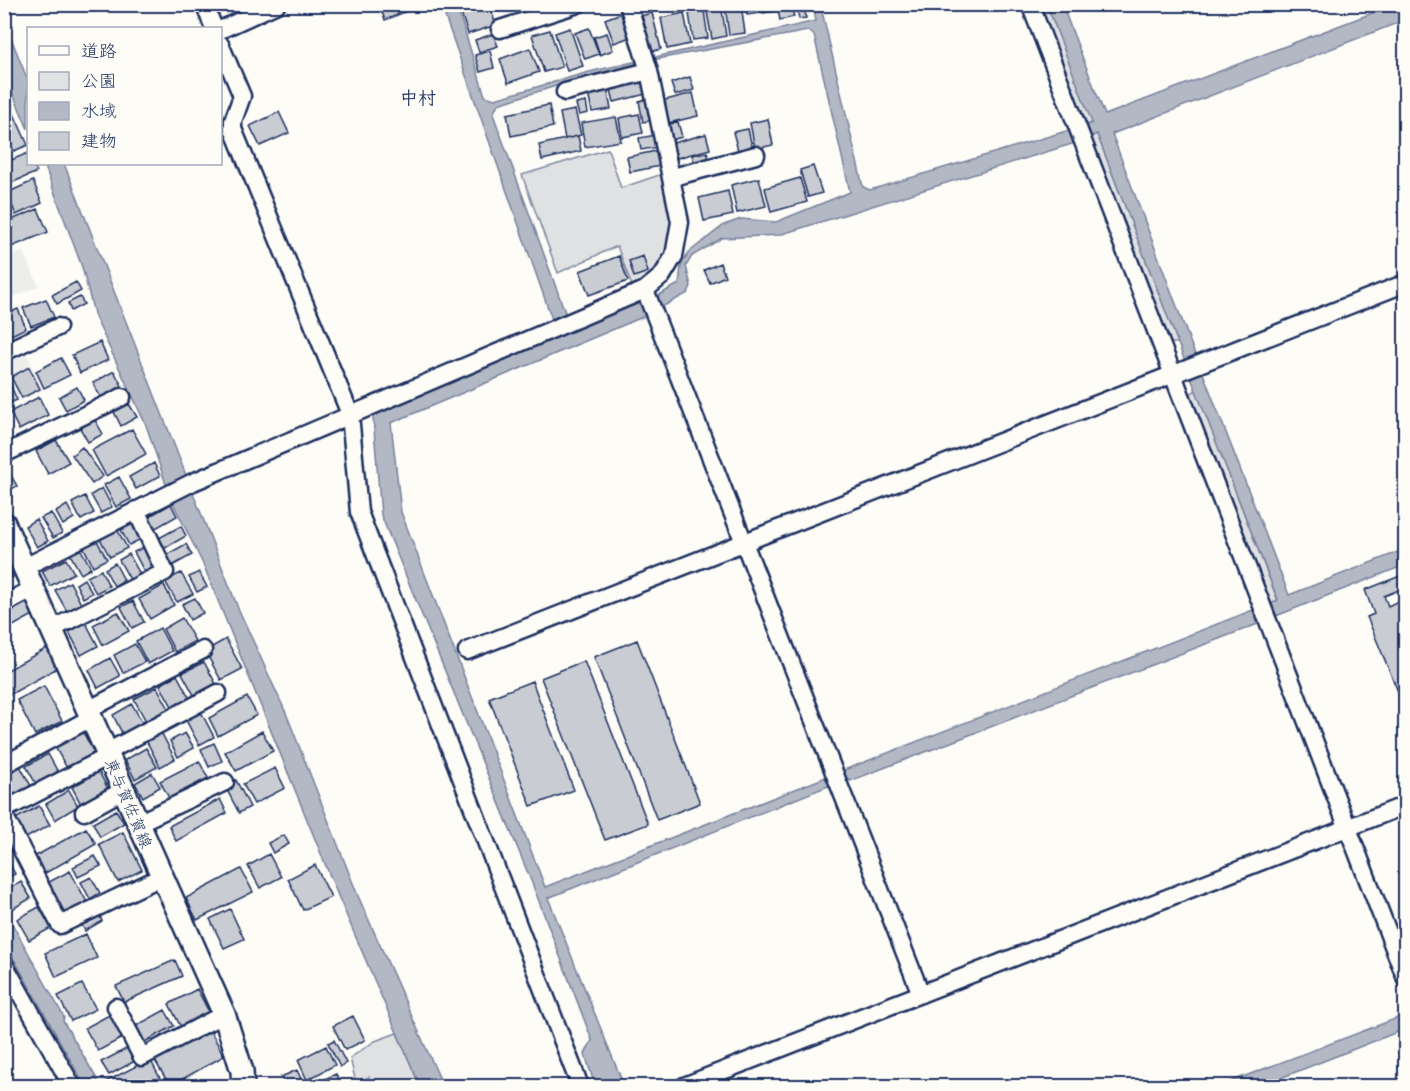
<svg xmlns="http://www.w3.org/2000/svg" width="1410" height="1091" font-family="Delius,'Klee One',sans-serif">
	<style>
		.built { fill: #edeeec }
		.green { fill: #e0e1e3; stroke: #7e88a0; stroke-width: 1.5 }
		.water { fill: #b3b8c5; stroke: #76819c; stroke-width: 1.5 }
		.building { fill: #c9ccd3; stroke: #1b2f5e; stroke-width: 1.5 }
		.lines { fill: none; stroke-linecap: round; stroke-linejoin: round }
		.minor-casing { stroke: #1b2f5e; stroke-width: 21 }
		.major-casing { stroke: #1b2f5e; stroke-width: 26 }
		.minor { stroke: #fdfcf7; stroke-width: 16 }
		.major { stroke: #fdfcf7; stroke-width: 21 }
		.labels { text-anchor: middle; stroke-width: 4.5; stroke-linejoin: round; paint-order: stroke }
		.street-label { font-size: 16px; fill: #1b2f5e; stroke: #fdfcf7 }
		.neighbourhood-label { font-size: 18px; font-weight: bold; fill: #1b2f5e; stroke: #fdfcf7 }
	</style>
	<rect width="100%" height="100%" fill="#fdfcf7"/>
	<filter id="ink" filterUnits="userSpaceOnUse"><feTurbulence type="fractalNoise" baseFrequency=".0167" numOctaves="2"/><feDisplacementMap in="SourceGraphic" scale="12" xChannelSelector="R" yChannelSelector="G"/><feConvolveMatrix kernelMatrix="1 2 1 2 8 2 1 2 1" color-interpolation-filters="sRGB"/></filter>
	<g filter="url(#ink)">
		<path class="built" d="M23,251L39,286L5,301V259Z
			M24,348L43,390L5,407L4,357Z"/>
		<path class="green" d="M1038,5H1047L1093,123L1085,126Z
			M1097,134L1178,343H1169L1089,137Z
			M608,149L621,188L665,173C673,221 682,260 632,286L617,246L558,273L522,175Z
			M1196,390L1278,601L1271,604L1189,395Z
			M397,1033L420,1086H374L369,1077L356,1083L350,1058L375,1041Z"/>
		<path class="water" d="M441,5H461L458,10L485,96L495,99L589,72L816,21L813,5L821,7L863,187L870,190L1070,130L1075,143L779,235L722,238L692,256L686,266L691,286L688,293L645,316L391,423L401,512L545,887L1253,610L1258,624L850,781L849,779L828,786L548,898L624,1086H595L585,1054L592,1040L532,883L381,515L373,417L378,412L636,301L644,304C656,298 666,290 679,284L681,266L688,253L724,225L741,219L776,222L850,192L814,35L808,31L652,60L569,82L498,104L493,114L566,315L553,322Z
			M1047,5H1062L1105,115L1393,5H1405V20L1112,134L1197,360L1186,364L1097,134L1089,137L1085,126L1092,123Z
			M4,20L28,81V129L5,75Z
			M44,164H64L65,166L238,608L286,713L358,896L443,1086H420L339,898L203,564L171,499L146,425L95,317L82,267Z
			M1201,368L1289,595L1405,549V565L1276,616L1271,604L1278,600L1189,373Z
			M4,909L64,1017L63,1021L101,1086H85L5,943Z
			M1405,1015V1029L1260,1086H1219Z"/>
		<path class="building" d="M379,4H416L417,7L385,20Z
			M478,4H489L496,25L468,34L460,10Z
			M721,4L726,36L712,39L706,7Z
			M741,4L745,33L729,35L725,6Z
			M745,4H775L776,11L747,15Z
			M791,4L794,17L780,20L777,5Z
			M796,4H804L806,18L799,19Z
			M704,11L708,38L693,40L689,13Z
			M624,12L633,36L614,43L605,19Z
			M652,13L661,49L647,53L637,17Z
			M684,13L690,44L667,49L661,18Z
			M570,28L583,66L567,71L555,33Z
			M589,28L599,54L585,59L575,33Z
			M550,30L562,67L544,72L532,35Z
			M607,33L613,50L600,55L594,37Z
			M493,34L498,46L479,52L475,40Z
			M530,48L539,72L508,83L500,59Z
			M490,51L494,68L480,72L475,55Z
			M690,77L694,90L675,95L671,83Z
			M642,78L646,94L614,102L610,86Z
			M606,84L611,109L592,112L587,88Z
			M693,93L698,116L664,124L658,102Z
			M650,98L655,120L643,122L639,101Z
			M586,102L588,113L579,115L576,104Z
			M549,105L553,127L511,136L507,114Z
			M575,110L581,135L565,139L560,113Z
			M279,112L289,133L260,146L250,126Z
			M14,114L28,145L14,151L4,130V118Z
			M639,114L643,133L622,137L619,118Z
			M616,117L621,141L585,147L581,123Z
			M768,119L773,145L755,149L750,123Z
			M678,122L682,137L667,141L663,126Z
			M748,129L753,151L739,154L733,132Z
			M706,134L710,149L677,158L673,143Z
			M656,135L659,147L641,150L639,138Z
			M578,136L581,151L542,160L539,145Z
			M661,150L665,165L630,172L627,157Z
			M707,152L710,162L695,166L692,155Z
			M28,153V164H33L37,172L11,183L4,163Z
			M813,166L822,193L808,197L800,170Z
			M759,178L766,206L737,213L731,185Z
			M800,178L807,202L771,212L765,188Z
			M33,181L42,203L16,215L7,193Z
			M728,191L733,215L704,221L699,198Z
			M38,209L48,232L4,250V223Z
			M619,256L628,281L589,295L580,271Z
			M643,256L648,272L634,277L629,261Z
			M720,263L725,276L710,283L704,270Z
			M76,282L81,291L57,304L52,295Z
			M80,297L84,304L71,311L68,303Z
			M46,299L54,317L31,326L23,308Z
			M18,309L26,328L5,338L4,315Z
			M100,342L108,360L80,373L72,355Z
			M61,358L70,375L44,388L36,371Z
			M29,367L40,389L22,398L11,377Z
			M114,371L122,386L101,398L93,383Z
			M7,377L17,400L4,405V379Z
			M77,387L84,400L66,410L59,397Z
			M39,397L48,415L19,430L10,412Z
			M129,404L137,417L121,426L114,412Z
			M95,420L103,434L88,442L80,428Z
			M132,429L146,454L106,476L92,450Z
			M56,440L69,462L48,474L36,451Z
			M82,447L103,476L92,484L72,455Z
			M154,463L160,476L136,489L129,477Z
			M9,472L17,486L6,492L4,475Z
			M119,477L131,499L116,507L104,485Z
			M102,488L112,507L101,513L91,495Z
			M85,496L94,513L81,520L72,503Z
			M171,504L177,516L154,529L148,517Z
			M67,505L74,518L63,525L56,512Z
			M51,513L62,533L53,538L41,518Z
			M36,519L48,541L37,547L25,526Z
			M133,524L141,539L129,545L121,530Z
			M181,526L186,536L165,548L159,538Z
			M117,529L127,548L110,557L100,539Z
			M96,539L107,559L93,566L83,546Z
			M186,544L192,555L172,566L166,555Z
			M146,546L157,567L145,573L134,552Z
			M80,548L91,568L81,574L70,554Z
			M129,554L142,578L132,583L119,560Z
			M4,559L13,577L4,581Z
			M66,559L74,573L50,586L42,571Z
			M115,563L124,580L114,586L105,569Z
			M101,570L109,586L96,593L87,577Z
			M199,572L207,587L197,592L189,577Z
			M181,573L193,594L177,602L165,581Z
			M1400,576L1404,588L1384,596L1388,606L1406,597V711L1367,617L1374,614L1365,590Z
			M84,579L92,593L83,598L76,584Z
			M70,582L82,606L68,613L55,590Z
			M164,585L174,605L150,619L139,599Z
			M25,596L35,614L4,631V608Z
			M195,598L203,613L190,620L182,604Z
			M133,601L144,622L132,628L121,607Z
			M118,612L129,631L103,645L93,625Z
			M182,618L195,641L175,652L163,629Z
			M86,623L98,646L81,655L69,632Z
			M160,628L172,651L148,664L136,641Z
			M226,639L242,669L221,680L205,651Z
			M637,640L700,803L657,820L594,657Z
			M135,644L145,662L123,673L114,655Z
			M49,647L59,667L4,698V672Z
			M110,658L120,676L98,688L89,670Z
			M584,661L648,824L605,840L541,678Z
			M204,662L216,684L194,695L182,673Z
			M177,675L190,699L173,708L160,685Z
			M532,681L574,790L531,806L489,698Z
			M44,686L62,721L35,735L17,700Z
			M157,687L169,709L146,721L134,699Z
			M247,697L257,715L218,736L209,718Z
			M132,704L143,724L123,735L113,715Z
			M201,712L214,737L199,745L186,720Z
			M262,731L273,751L236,771L225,752Z
			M83,732L94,753L67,768L55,747Z
			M161,732L175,759L160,767L146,740Z
			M185,733L194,748L178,757L170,741Z
			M214,743L222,761L209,767L201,749Z
			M146,748L157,767L135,779L125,760Z
			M48,754L58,772L36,784L26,766Z
			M199,761L208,778L169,798L160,781Z
			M20,766L31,786L4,801V774Z
			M275,768L285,788L254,804L243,784Z
			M99,772L109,791L82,806L72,787Z
			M152,773L160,787L143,797L135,783Z
			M236,780L250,807L239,813L225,786Z
			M69,790L78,806L55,820L46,804Z
			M220,799L227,813L176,841L169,826Z
			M39,806L50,825L26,838L15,819Z
			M116,810L124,823L100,837L93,823Z
			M86,828L96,844L42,875L32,858Z
			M123,832L142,870L118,882L99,844Z
			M284,835L289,844L273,853L268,843Z
			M269,854L281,877L260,888L248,866Z
			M95,856L101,866L78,877L73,867Z
			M7,859L15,874L4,880V861Z
			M315,865L331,897L303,910L288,879Z
			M241,869L253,892L197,920L186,898Z
			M70,871L88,904L65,916L47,883Z
			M91,877L100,893L90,899L81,882Z
			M21,882L31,898L9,911L4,902V891Z
			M39,907L51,928L29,940L17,919Z
			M230,909L244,939L224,948L210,919Z
			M99,914L102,921L85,931L81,923Z
			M86,934L97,958L56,977L45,953Z
			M175,960L182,976L124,1002L116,986Z
			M82,984L96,1009L71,1021L58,996Z
			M197,989L210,1014L182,1029L169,1004Z
			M165,1010L174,1026L143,1043L134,1027Z
			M111,1014L124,1037L98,1051L85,1028Z
			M353,1016L365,1040L345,1050L333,1026Z
			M209,1028L224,1056L170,1086L154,1059Z
			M334,1040L346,1063L340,1067L328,1043Z
			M326,1046L335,1065L307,1080L298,1060Z
			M128,1048L135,1061L109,1075L101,1062Z
			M150,1059L164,1086H107L105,1082Z
			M297,1070L302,1081L285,1086L281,1077Z
			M336,1074L342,1086H309Z"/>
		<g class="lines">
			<g class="minor-casing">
				<path id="minor" d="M204,4L214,28
					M1030,4L1406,979
					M500,29L578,4
					M220,30L277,4
					M220,44L242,96L233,121V129L350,414L359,512L580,1086
					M565,92L649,71
					M673,177L756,155
					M645,290L921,994
					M4,352L58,327
					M4,454L122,397
					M25,567L193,482L645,290L662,276L674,256L680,222L649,71L628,4
					M4,604L34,588
					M52,629L165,572L136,510
					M467,651L1406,283
					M88,710L203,650
					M107,752L218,693
					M9,762L91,718
					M4,810L109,756
					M84,812L124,790
					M4,815L60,925L161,877
					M138,823L225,782
					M4,964L72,1086
					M116,1007L142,1057L224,1014
					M684,1086L1406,805"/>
			</g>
			<g class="major-casing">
				<path id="major" d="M4,523L224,1014L242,1071L243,1086"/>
			</g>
			<use href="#minor" class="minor"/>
			<use href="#major" class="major"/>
		</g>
	</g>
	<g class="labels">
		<g class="street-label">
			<text transform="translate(129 803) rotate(67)" y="6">東与賀佐賀線</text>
		</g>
		<g class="neighbourhood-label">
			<text x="418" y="104">中村</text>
		</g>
	</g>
	<rect width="1410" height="1091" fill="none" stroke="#fdfcf7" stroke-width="24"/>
	<rect x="12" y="12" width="1386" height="1067" fill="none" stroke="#1b2f5e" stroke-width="2" filter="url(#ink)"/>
	<rect x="27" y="27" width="195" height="138" fill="#fdfcf7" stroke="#a3aaba" stroke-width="1.5"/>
	<rect x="39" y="46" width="30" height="9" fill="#fdfcf7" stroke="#a3aaba" stroke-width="1.5"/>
	<text x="81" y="57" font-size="18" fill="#1b2f5e">道路</text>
	<rect x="39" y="72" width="30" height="18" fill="#e0e1e3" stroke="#a3aaba" stroke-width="1.5"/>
	<text x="81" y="87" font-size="18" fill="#1b2f5e">公園</text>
	<rect x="39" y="102" width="30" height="18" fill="#b3b8c5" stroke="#a3aaba" stroke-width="1.5"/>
	<text x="81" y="117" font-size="18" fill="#1b2f5e">水域</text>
	<rect x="39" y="132" width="30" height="18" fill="#c9ccd3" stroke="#a3aaba" stroke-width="1.5"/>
	<text x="81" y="147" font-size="18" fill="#1b2f5e">建物</text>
</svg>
